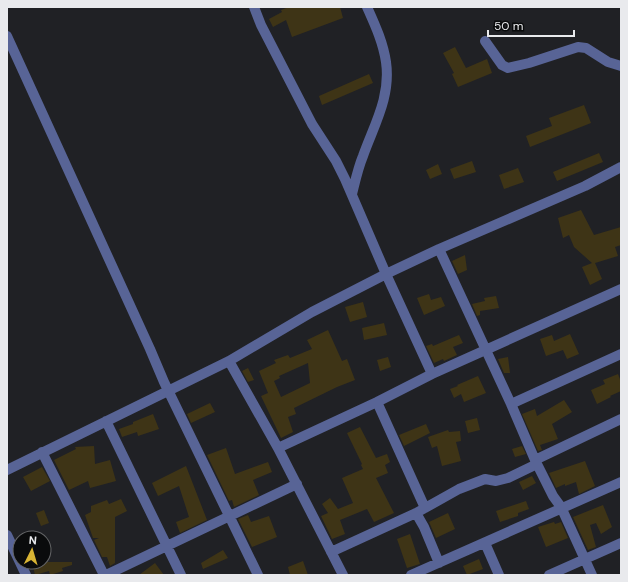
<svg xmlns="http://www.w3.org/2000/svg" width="628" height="582" font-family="'DM Sans',sans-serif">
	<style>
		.building { fill: #3e3416; fill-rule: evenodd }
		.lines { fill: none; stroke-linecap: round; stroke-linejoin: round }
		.street { stroke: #586496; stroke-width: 10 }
	</style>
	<rect width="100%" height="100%" fill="#202125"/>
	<path class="building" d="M289,7H340L343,18L292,37L286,20L273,27L269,19L282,12L281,10Z
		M455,47L466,68L487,59L492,73L458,87L452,74L454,73L443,53Z
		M369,74L373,83L322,105L319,96Z
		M584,105L591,123L530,147L526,136L552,126L549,118Z
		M599,153L603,162L557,181L553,172Z
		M472,161L476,172L454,179L450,169Z
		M438,164L442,174L430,179L426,170Z
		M518,168L524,182L504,189L499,175Z
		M581,210L594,235L621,227V245L615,247L618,256L595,263L602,279L590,285L582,267L592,263L574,247L569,235L563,238L558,218Z
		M465,255L467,270L458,274L452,261Z
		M429,294L431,300L441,297L445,306L424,315L417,298Z
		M496,296L499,308L480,311V315L477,316L472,304L485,301L484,298Z
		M363,302L367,317L350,322L345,307Z
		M384,323L387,335L364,340L362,328Z
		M328,330L342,361L347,359L355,380L337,387L294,408L296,414L288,417L293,432L281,438L261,396L268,393L259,371L276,363L274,360L288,355L290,358L312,349L307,340ZM308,363L310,383L281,397L274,381L280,378L279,376Z
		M570,334L579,354L567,359L563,350L546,356L540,339L552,335L554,341Z
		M459,335L463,343L453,347L457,355L444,361L443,359L434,363L426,346L432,344L433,346Z
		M388,357L391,367L380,371L377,360Z
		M508,357L510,373H504L498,359Z
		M248,368L254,380L248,382L242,371Z
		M618,374L621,382V391L610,396L611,397L597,404L591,390L605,384L603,380Z
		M478,376L486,393L464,402L461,394L454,398L450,389L458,386L457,385Z
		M564,400L572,412L552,424L558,439L540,445L542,450L538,451L522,414L535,409L537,416Z
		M210,403L215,412L191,423L187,414Z
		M153,414L159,429L138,436L137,432L122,437L119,429L133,424V422Z
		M477,418L480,430L468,433L465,421Z
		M426,424L430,433L404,446L399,435Z
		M360,427L376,458L387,454L390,462L385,465L388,473L376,478L394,513L374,522L367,509L340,520L345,534L332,539L321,516L328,513L322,504L330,498L338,509L353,503L342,478L363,469L361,465L362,464L347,433Z
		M448,430L449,432L460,431L461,441L456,442L461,461L442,466L437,446L432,448L428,437Z
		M94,446L95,464L110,460L116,481L90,488L88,481L69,490L54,460L76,449L75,447Z
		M522,446L526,454L515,457L512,449Z
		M226,448L235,474L268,462L272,472L253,480L259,495L234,507L232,500L229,501L207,455Z
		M585,461L595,486L579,494L576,482L565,486V484L556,488L549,473Z
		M186,466L207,520L180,533L176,522L189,517L179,486L158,496L152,483Z
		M42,467L50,481L31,491L23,477Z
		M532,476L536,483L523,490L519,482Z
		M121,499L127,511L115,517V563L110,566L107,557H102L94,540L99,538H93L85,515L91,512V506L107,500L109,504Z
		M526,501L529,509L518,513V516L500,522L496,511Z
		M603,505L612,527L601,534L596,523L590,525L596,547L588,550L573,517Z
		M44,510L49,523L41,526L36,513Z
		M448,513L455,529L436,538L429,522Z
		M248,515L251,522L269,516L277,537L252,547L238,519Z
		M554,522L555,524L561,522L568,538L546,547L538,527Z
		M410,534L420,564L407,568L397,539Z
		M223,550L228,558L203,569L201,563Z
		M479,559L483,569L467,575L463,566Z
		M303,561L308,575H290L288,567Z
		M32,562H72V565L62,568L63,571L50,575L49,571L35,575Z
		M155,563L164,575H139Z"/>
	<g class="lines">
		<path class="street" d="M254,7L261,25L312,124L336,161L345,179L386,274L432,374
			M7,36L150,349L164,382L258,575
			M485,41L502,65L508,68L529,63L578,47L586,48L608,62L621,66
			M352,194C355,182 358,168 363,156C374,125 391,97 386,62C383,42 375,25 367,7
			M439,249L511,404L535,460L553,496L561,507L592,575
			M229,361L278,448L343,575
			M377,402L425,508
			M511,404L621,354
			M106,421L181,575
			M278,448L377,402L432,374L621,289
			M42,452L104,575
			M535,460L621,419
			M7,470L229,361L312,312L386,274L439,249L585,186L621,167
			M416,513L424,527L439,563
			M7,535L26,575
			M485,543L499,575
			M331,552L416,513L459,489L485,479L496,481L508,478L537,464
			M106,575L297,484
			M411,575L621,482
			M549,575L621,543"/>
	</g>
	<rect width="628" height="582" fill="none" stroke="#e9eaed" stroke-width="16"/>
	<g transform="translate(32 550) rotate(5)"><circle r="19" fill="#0a0b0c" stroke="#636466"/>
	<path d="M0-3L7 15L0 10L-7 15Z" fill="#d8b434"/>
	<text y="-6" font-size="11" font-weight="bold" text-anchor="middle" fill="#e9eaed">N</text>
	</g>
	<path d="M488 30v6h86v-6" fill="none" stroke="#e9eaed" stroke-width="2"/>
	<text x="494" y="30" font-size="12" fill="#e9eaed" stroke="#0a0b0c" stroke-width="3" paint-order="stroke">50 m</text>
</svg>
